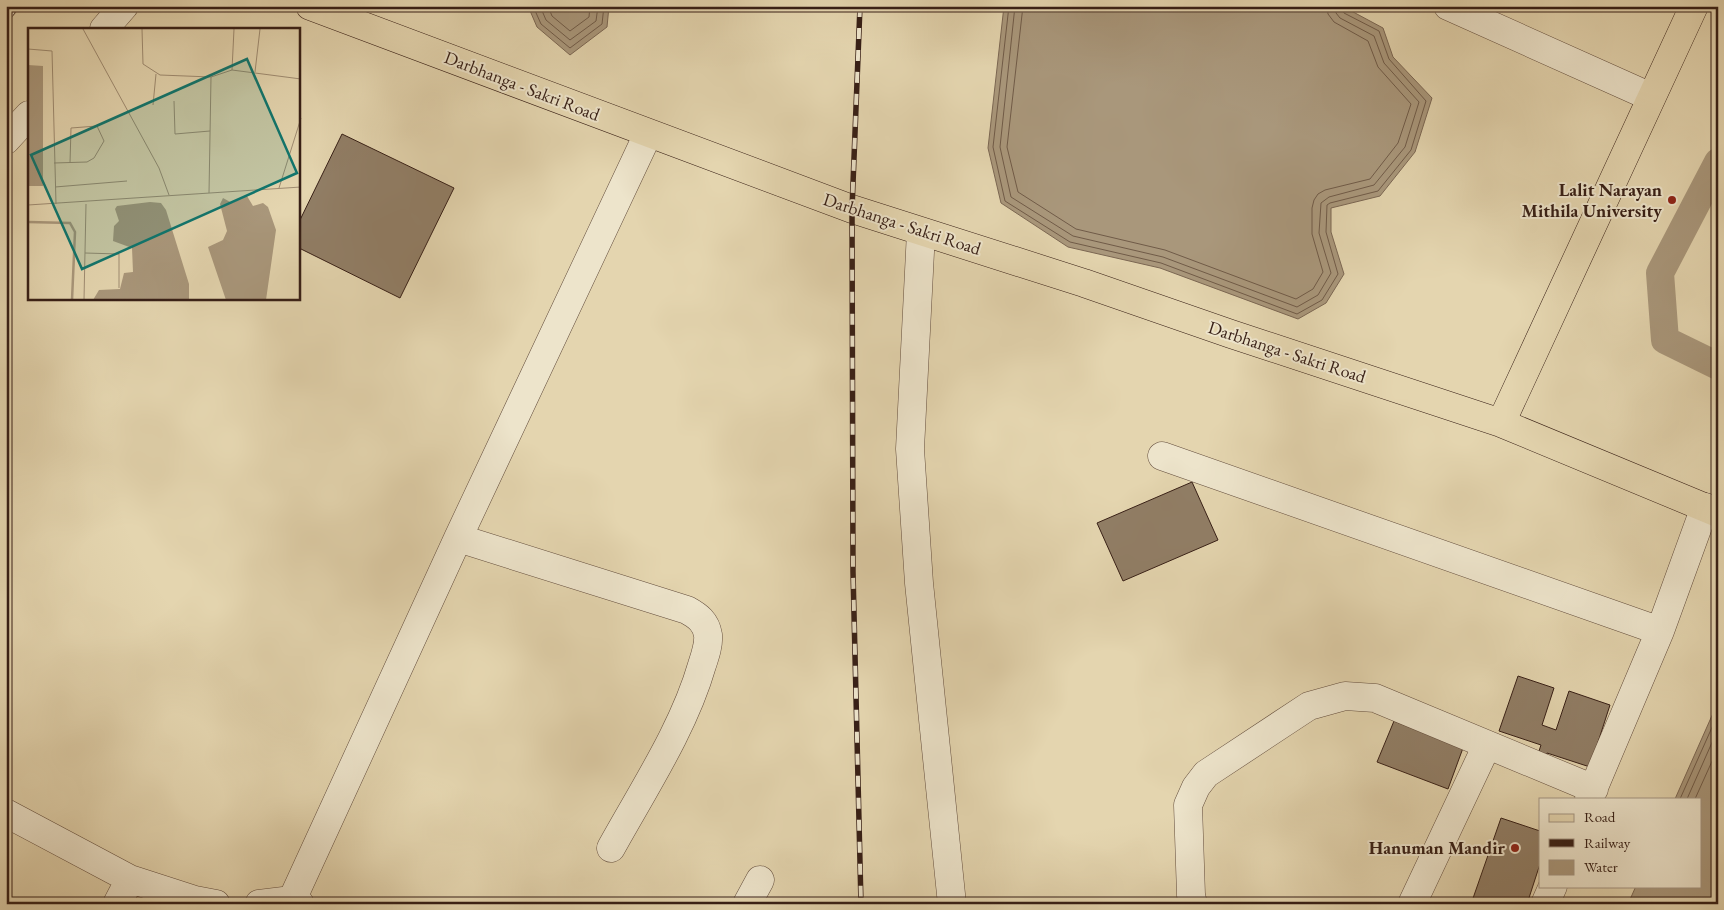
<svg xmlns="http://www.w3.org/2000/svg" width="1724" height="910" font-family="'EB Garamond',serif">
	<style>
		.water { fill: #a9977b; stroke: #7b6753 }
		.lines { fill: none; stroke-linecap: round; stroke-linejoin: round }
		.shore { stroke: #705b48; stroke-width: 1 }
		.canal { stroke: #a9977b; stroke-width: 28 }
		.building { fill: #917e66; stroke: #371f16 }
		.minor-casing { stroke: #624c3c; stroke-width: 29 }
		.major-casing { stroke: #371f16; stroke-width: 29 }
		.minor { stroke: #ede4cb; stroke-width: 28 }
		.major { stroke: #e4d5af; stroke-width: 28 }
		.rail-casing { stroke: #371f16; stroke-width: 5.5 }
		.rail { stroke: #ede4cb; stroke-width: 4; stroke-dasharray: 11; stroke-linecap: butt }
		.poi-dot { fill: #8f2418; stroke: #ede4cb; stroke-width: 2 }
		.labels { text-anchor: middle; stroke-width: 4; stroke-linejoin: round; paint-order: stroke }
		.street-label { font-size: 18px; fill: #371f16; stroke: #ede4cb }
		.poi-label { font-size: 18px; font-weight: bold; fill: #371f16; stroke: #ede4cb; text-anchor: end }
		.inset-river { fill: none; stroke: #a9977b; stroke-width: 2.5 }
		.inset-road { fill: none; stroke: #9f8c72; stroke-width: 1 }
		.view { fill: #0f766e; fill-opacity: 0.15; stroke: #0f766e; stroke-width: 2.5 }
		.inset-edge { fill: none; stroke: #371f16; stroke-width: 2.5 }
	</style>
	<rect width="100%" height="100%" fill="#e4d5af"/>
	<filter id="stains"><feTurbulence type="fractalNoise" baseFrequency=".004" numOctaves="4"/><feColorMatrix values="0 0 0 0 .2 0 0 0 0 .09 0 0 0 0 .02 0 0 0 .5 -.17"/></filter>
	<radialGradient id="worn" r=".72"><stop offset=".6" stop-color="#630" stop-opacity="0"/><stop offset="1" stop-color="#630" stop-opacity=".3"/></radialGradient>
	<path class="water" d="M528,6H609L607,27L570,55L537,27Z
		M1004,6H1342L1383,28L1393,57L1432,98L1415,152L1380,196L1331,208V232L1344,274L1326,303L1298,319L1160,268L1068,247L1001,203L988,148Z
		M1718,702V904H1628L1636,886H1700V799H1675Z"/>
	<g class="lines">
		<path class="shore" d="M533,6L541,24L570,48L602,24L604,6
			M540,6L546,20L570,40L596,21L598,6
			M548,6L552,16L570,31L589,17L590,6
			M1009,6L993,147L1005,201L1070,242L1161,263L1297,314L1322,300L1338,274L1326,232L1327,205L1330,203L1378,191L1411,150L1426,101L1389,59L1379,31L1344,13L1341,6
			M1015,6L1000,147L1011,197L1073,236L1163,257L1297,307L1318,295L1331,273L1319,233L1321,203L1329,197L1374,185L1405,147L1419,102L1384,63L1374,36L1340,18L1336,13L1335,6
			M1023,6L1007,147L1018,192L1076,229L1165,250L1296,299L1313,289L1323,272L1312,234V208L1314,200L1318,194L1325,190L1370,179L1398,143L1411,104L1378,67L1368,41L1334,22L1328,14L1327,6
			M1680,799L1718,714
			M1687,799L1718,729
			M1695,799L1718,748"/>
		<path class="canal" d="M1718,162L1660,273L1665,340L1718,366"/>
	</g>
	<path class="building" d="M342,134L454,188L400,298L299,248V222Z
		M1192,482L1218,540L1123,581L1097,523Z
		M1518,676L1554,688L1542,725L1556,730L1569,691L1610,705L1590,767L1547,753L1545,760L1537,757L1541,745L1499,731Z
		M1394,721L1463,748L1448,789L1377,762Z
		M1501,818L1540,831V864L1527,904H1471Z"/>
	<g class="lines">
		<g class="minor-casing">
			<path id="minor" d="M1448,6L1651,97
				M104,29L124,6
				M6,140L29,115
				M921,232L910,449L919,583L952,904
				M1162,456L1660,631
				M458,538L687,610C698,616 706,622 708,635C709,645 705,656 702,665C684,728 643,790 611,848
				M1589,799L1660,631L1705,507
				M6,813L130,879L195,900L216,904
				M292,900L458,538L648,134
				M117,904L130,879
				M259,904L292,900L300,904
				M747,904L760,880
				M1193,904L1191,895L1188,805L1196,787L1206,774L1309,706L1345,696L1375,698L1594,789
				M1412,904L1487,745
				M1545,904L1553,886"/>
		</g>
		<g class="major-casing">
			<path id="major" d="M310,6L852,209L1084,283L1231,334L1501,423L1718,513
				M1501,423L1694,6"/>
		</g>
		<use href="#minor" class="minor"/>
		<use href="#major" class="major"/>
		<g class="rail-casing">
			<path id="rail" d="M860,6L852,209L853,572L861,904
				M6,20L18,6"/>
		</g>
		<use href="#rail" class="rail"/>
	</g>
	<g class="poi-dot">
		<circle cx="1672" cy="200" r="5"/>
		<circle cx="1515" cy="848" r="5"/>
	</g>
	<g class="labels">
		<g class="street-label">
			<text transform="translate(522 86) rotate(21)" y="6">Darbhanga - Sakri Road</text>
			<text transform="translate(902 224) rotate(18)" y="6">Darbhanga - Sakri Road</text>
			<text transform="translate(1287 352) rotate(18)" y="6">Darbhanga - Sakri Road</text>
		</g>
		<g class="poi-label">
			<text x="1662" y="196">Lalit Narayan<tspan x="1662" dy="21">Mithila University</tspan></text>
			<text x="1505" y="854">Hanuman Mandir</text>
		</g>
	</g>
	<g transform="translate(28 28)">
		<rect width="272" height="272" fill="#e4d5af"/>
		<path d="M0,37L15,38V158H0ZM219,168L225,178L235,175L240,179L248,202L238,272H198L180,219L195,212L199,203L192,176L195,170L204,175ZM122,174L133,175L138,182L161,256V272H65L71,262L92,261L96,245L105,244L104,220L85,213L86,198L91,193L87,181L89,178Z" fill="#a9977b"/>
		<path class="inset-river" d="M0,194L42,195L47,204L44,272"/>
		<path class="inset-road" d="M55,1L131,140L141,167M114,1L115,36L132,47L183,49L204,42L273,51M0,21L24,23L28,176M204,42L206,1M227,44L232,1M146,73L147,106L182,103M125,77L128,46M26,135L59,134L66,130L76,113L69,98L43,100L42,135M27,159L99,153M251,160L273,90M181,165L183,49M0,177L273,159M57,225L91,226V260M56,272L58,176"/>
		<path class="view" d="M219,31L269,145L54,241L3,127Z"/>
		<rect width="272" height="272" class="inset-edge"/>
	</g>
	<rect width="1724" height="910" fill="none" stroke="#e4d5af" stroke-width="25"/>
	<rect x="8" y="8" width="1709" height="895" fill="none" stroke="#371f16" stroke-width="2.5"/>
	<rect x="12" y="12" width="1699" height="885" fill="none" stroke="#371f16"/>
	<rect x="1539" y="798" width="162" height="90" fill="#ede4cb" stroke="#a49583"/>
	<rect x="1549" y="814" width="25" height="8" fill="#e4d5af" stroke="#a49583"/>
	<text x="1584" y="822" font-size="15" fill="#371f16">Road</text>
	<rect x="1549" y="839" width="25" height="8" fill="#371f16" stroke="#a49583"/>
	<text x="1584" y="848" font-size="15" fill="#371f16">Railway</text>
	<rect x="1549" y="860" width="25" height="15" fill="#a9977b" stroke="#a49583"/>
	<text x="1584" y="872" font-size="15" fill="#371f16">Water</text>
	<rect width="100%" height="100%" filter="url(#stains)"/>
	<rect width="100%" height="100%" fill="url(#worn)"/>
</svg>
